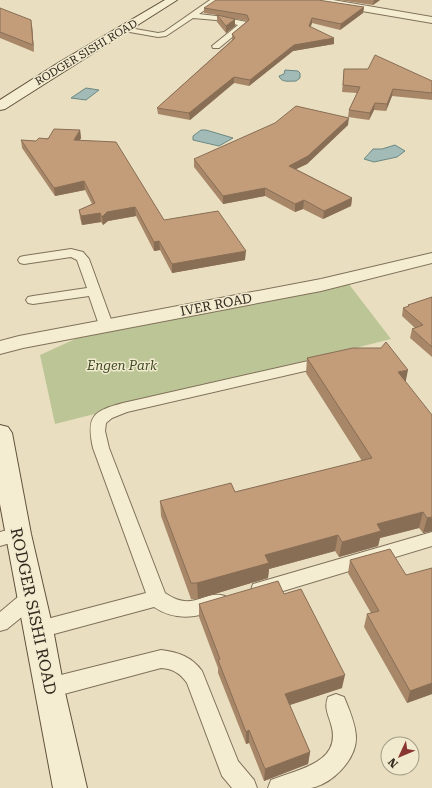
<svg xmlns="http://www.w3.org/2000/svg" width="432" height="788" font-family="'Roboto Serif',serif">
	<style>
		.green { fill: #bcc596 }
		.water { fill: #a3bbb6; stroke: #6b8883 }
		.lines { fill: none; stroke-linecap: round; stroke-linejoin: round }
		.lane-casing { stroke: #80715a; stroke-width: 2 }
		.street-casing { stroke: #80715a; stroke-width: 2 }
		.secondary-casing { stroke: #62523d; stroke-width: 2 }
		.lane { fill: #f5edd2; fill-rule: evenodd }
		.street { fill: #f5edd2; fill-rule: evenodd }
		.secondary { fill: #f5edd2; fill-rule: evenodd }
		.wall { fill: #a88769 }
		.shaded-wall { fill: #886e55 }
		.building { fill: #c39d7a; stroke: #886e55 }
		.labels { text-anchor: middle; stroke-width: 3; stroke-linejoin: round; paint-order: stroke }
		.far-street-label { font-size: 11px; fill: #31281d; stroke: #f1eacf }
		.street-label { font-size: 13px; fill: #31281d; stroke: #f1eacf }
		.park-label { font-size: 13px; font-style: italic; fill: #3f4b25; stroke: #f1eacf }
		.near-street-label { font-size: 16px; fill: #31281d; stroke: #f1eacf }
	</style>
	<rect width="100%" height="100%" fill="#e9dfc0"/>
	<path class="green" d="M345,279L391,339L55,424L40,355L106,325Z"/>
	<path class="water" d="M285,70L298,71L300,73V78L296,81C290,81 281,83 279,76L284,74Z
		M86,88L99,90L86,100L71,98Z
		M201,130H206L233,138L219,146L193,140V136Z
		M395,145L405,151L397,157L374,162L364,159L373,149H382Z"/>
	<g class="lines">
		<g class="lane-casing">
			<path id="lane" d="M210,0H219L199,14L216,16L247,22L248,24L219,48H213L212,46L238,25L216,20L193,18L166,36L158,37L124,31L120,29L124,27L158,33L164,32Z
				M71,249L83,252L89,259L113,325L111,328H101L99,325L89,296L33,304L28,303L26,300L28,297L33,296L87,288L77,260L71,257L24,264L20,263L18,260L20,257L24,256Z
				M326,357L331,359L333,362L331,365L127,412L112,418L106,423L105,431L109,448L165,593C194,613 203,589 225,596L228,602L225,608C200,616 178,623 154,607L39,638L32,635L29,629L32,623L146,593L93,448C86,416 93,411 123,403Z
				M18,527L24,529L27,534L24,539L0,546V532Z
				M432,532V546L260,598L253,596L251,590L253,584L260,582Z
				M32,589L39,591L42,597L39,603L7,629L0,631V612L25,591Z
				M161,650C178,652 192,657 202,671L238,761L254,780L257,788H232L222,776L187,683C180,673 173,669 161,668L49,698L42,695L39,688L42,681L49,678Z
				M336,694L344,697C349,709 356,725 356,738C356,760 332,784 311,788C297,788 281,788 268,788L271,780C298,769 343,763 331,724C328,714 324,707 328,697Z"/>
		</g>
		<g class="street-casing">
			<path id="street" d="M310,0H333L432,17V23L315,3Z
				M432,253V263L321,291L23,348L0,354V341L19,336L321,279Z"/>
		</g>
		<g class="secondary-casing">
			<path id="secondary" d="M165,0H177L5,109L0,110V100L58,63Z
				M0,425L8,427L12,433L31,534L53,629L64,688L87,788H53L0,504Z"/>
		</g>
		<use href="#lane" class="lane"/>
		<use href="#street" class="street"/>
		<use href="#secondary" class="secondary"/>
	</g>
	<path class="wall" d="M338,0H380L373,5Z
		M364,7L363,13L340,30L312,23L310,27L334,44L293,51L249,86L234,83L190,120L158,114L157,108L232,40V34L247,21L219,16L235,26L226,33L217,22V15L204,13V8Z
		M0,8L32,26L34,52L0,38Z
		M344,69L432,81V100L392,96L386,111L374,110L369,120L348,117V125L307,164L296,169L352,198L351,206L323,219L303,209L295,212L265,196L223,204L194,167V159L348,117L349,110L357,93L342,92Z
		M80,130L81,138L80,140L164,220L245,260L172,273L160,250L154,251L136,216L108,221L103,225L101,222L82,225L80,218L79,210L92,204L85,190L55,196L22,148L21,140L36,141Z
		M432,297V357L410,338L412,329L415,328L402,316L403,308L408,307V305Z
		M307,358L406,382L432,531L423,533L419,528L380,538L378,546L339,557L335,551L269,569L268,578L198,599H191L161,516L160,501L235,492L362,461L306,373Z
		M350,560L406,575L432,694L407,703L364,627L367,614L371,613L348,573Z
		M284,594L342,688L289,705L310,752L308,764L264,781L249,743L246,744L218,673V668L199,617V604Z"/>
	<path class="shaded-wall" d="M374,0H380L373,5Z
		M364,7L363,13L340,30L341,24Z
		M312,18V23L309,32V26Z
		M235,19V26L226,33V26Z
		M31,20L32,26L34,52L33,45Z
		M334,38V44L293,51L249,86L250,80L294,45Z
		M234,77V83L190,120L189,113Z
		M393,89L392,96L386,111L387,104Z
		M375,103L374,110L369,120L370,113Z
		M349,118L348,125L307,164L288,173L289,166Z
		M80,130L81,138L75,147L74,140Z
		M84,181L85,190L55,196L54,188Z
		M265,188V196L223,204V196Z
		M352,198L351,206L323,219L324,211Z
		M304,200L303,209L295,212V204Z
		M135,207L136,216L108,221L103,225L102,217L107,212Z
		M100,213L101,222L82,225L81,216Z
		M159,241L160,250L154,251V242Z
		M246,251L245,260L172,273V264Z
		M408,370L405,385L398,372Z
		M423,512L419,528L380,538L378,546L339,557L342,542L377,524Z
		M432,517V531L423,533L427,518Z
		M338,535L335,551L269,569L268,578L198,599L197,583L265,555Z
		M345,675L342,688L284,707L285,694Z
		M432,683V694L407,703L410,691Z
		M249,730V743L246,744V732Z
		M310,752L308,764L264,781L265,769Z"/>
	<path class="building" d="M216,0H318L364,7L341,24L312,18L309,26L334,38L294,45L250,80L234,77L189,113L157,108L235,38L232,34L249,20L247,15L204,8Z
		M0,8L31,20L33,45L0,32Z
		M217,15L235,19L226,26Z
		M375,55L432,81V93L393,89L387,104L375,103L370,113L349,110L360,87L343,85L344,69H368Z
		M296,106L349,118L308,156L289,166L352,198L324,211L304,200L295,204L265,188L223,196L194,159L275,123Z
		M54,129L80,130L74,140L116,142L164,220L218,211L246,251L172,264L159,241L154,242L135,207L107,212L102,217L100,213L81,216L79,210L95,203L84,181L54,188L21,140L36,141L39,138L48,139Z
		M432,297V347L412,329L423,325L403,308L409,306L408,305Z
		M386,342L408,370L398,372L432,415V517L427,518L423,512L377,524L381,531L342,542L338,535L265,555L269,563L197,583H191L160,501L231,483L235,492L372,458L307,358L353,348H381Z
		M390,549L406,575L432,568V683L410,691L367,614L379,611L350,560Z
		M278,581L284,594L301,589L345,675L285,694L310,752L265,769L249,730L246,732L218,660L220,659L199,604Z"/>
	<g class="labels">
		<g class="far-street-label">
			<text transform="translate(86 52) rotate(-31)" y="4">RODGER SISHI ROAD</text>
		</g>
		<g class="street-label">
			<text transform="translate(216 304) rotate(-11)" y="5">IVER ROAD</text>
		</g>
		<g class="park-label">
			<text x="122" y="370">Engen Park</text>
		</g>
		<g class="near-street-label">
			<text transform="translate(34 611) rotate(78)" y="6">RODGER SISHI ROAD</text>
		</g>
	</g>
	<g transform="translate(400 756) rotate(226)"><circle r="19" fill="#f1eacf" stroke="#a49c88"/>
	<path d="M0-3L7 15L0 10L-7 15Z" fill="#893630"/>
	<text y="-6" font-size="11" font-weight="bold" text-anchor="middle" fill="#31281d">N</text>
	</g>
</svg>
